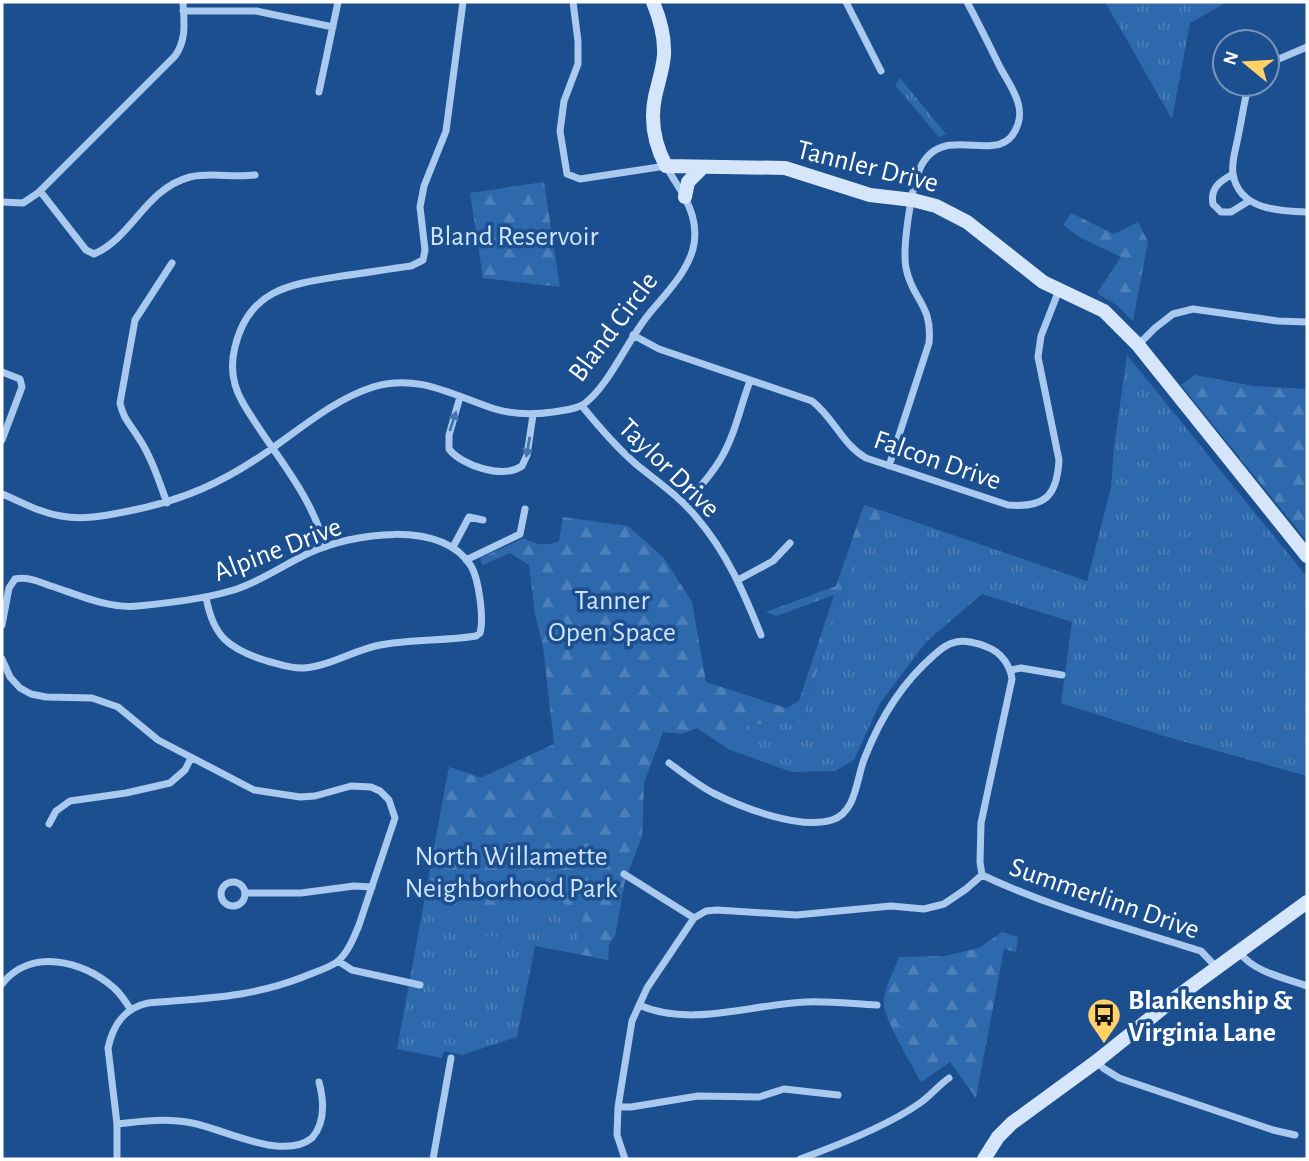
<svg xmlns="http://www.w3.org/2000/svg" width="1309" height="1161" font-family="'Alegreya Sans',sans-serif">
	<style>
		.grass { fill: url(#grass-tufts) }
		.forest { fill: url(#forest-firs) }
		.pitch { fill: #2e69ad }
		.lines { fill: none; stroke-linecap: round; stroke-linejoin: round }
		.street { stroke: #a9c9ee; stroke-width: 7 }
		.secondary { stroke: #d6e6fa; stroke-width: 14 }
		.oneway { fill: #4674ac }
		.labels { text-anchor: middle; stroke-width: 7; stroke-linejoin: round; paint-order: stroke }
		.street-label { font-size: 28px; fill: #fff; stroke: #1b4f8f }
		.park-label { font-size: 28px; fill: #cfe3fa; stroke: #1b4f8f }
		.poi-label { font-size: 28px; font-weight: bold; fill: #fff; stroke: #1b4f8f; text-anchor: start }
	</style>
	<defs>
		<pattern id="grass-tufts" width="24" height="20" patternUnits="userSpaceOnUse" patternTransform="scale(1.75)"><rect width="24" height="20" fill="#2e69ad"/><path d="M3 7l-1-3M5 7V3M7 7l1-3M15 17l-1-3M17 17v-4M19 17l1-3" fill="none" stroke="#4d80b9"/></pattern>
		<pattern id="forest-firs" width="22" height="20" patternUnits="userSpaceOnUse" patternTransform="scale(1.75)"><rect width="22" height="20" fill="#2e69ad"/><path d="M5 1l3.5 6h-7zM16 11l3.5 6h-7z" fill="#4d80b9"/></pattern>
	</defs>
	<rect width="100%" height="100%" fill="#1b4f8f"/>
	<path class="grass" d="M1105,2H1227L1190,23L1172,119Z
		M900,78L946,134L939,137L895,85Z
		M1127,355L1307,577V776L1164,736L1061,703L1072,622L982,594L926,642L880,703L854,760L835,771L792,772L730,750L746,725L801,721L864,526L880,519L886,512L1087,581L1111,487L1114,447Z
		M652,761L644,783L642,836L625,880L615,936L609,944L608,960L535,946L517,1037L462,1055L444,1051L442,1058L397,1049L449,767L617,822Z"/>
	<path class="forest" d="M544,182L560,287L483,278L470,193Z
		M1071,213L1114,234L1138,222L1148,242L1133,321L1118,306L1097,293L1121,257L1081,238L1063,225Z
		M1195,375L1253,386L1307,389V541L1181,385Z
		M864,505L886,512L880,519L864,526L801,721L747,725L730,750L697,728L682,734L663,732L644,783L642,836L625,880L615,936L609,944L608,960L575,953L583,919L555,896L501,895L499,913L423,909L449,767L480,778L554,744L543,646L535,615L529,565L510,553L483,565L480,558L524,538C537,545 545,547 559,541L563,517L628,526L664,558L692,602L706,682L786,708L799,701L834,595L776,616L766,612L836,586Z
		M1002,932L1018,937L1016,952L1004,949L976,1098L950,1062L921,1082C911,1064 887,1024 884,1006C882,991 894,971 899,957L944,956L979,948Z"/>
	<path class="pitch" d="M514,898L545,901L543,916L512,912Z
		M477,934L501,938L498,957L474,953Z"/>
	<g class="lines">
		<path class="street" d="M846,2L881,71
			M183,11H256L333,27
			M1267,64L1307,47
			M1249,84C1244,101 1242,119 1238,137C1236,149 1231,162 1233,174C1239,210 1279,211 1307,212
			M319,92L338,2
			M1233,174C1220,181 1210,188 1213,204L1221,212H1231L1249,201
			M40,191L86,250L94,254C133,237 145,189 190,177C211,172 233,178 255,175
			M2,202L23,203L38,193L175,56C187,39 184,22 183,2
			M633,335L659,349L812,401C834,418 842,444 866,458L1008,505C1044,508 1057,497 1059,460L1038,357L1041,336L1059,290
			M1138,345L1155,328L1173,314L1193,309L1278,321L1307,322
			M2,372L20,379L22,387L2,440
			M460,397L449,435V449C462,466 503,479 522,466L527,455L533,415
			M582,406C599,427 616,447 637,465C658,482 680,497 697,518C727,553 744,593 761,635
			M889,466L929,343C933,304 912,300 906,268C902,248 911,193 918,173C940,114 1002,174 1018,124C1020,118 1020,109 1018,103C1015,91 1007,80 1001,69C990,47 979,24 967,2
			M2,494C22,502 40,513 61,516C82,520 104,516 124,512C183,501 225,482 274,447C305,425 336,399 373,387C419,373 454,396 495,409C515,415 533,415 553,412C563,410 575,410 584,404C609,386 628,339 649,314C679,278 712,248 685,198C679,187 672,177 666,166L580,179L567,174L560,131L564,101L578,64V41L573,2
			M167,503C159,481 151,456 138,437C130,424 123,418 120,403L135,320L172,263
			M685,504C697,490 710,477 720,460C735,436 740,407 750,381
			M325,547C311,492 271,451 243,403C233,386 230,366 235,347C249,288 292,284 342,276C365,273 388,269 411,266L423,260L425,250L420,207L424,186L446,131L463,2
			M453,547L469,517L483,520
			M466,560L520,534L525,509
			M738,580L773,561L790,543
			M2,625L9,588L15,579C27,576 40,582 51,586C79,595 108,609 138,606C171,603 206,599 237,589C263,580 285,564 309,553C352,533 441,519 471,566C479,579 484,619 480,633L476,636C444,641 412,639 380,645C354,650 330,666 304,668C291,669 279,664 267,661C229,649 213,637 206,597
			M2,659L10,677L20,688L31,694L46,697L92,698L118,707L158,740L254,790L300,797L315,796L351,786L371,787L380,791L389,800L395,818L359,925C354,937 348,953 337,962C327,969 314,972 303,977C249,998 205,998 148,1003C124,1008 113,1025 108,1048L117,1124V1159
			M1011,670L1021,668L1062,675
			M669,763C683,773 698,785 713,793C743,808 799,830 832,820C857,812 856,778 865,757C880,719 902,683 933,656C940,650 946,644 956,642C965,640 978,643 987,647C1001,652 1010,665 1012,679L981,823L980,862L982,875
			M49,824L56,811L70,801L126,793L170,783L185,770L191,758
			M624,874L694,918
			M982,875C1052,908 1128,928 1201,951L1217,968
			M221 894a12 12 0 1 1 24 0a12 12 0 1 1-24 0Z
			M245,893H301L354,886L372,887
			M1240,953C1254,972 1285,978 1307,986
			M338,961L352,970L420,985
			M2,984C30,948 83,960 114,988C121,994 126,1002 131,1010
			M639,1005C691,1028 752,1004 806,1002C830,1001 854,1004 877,1005
			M1097,1061L1103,1068L1119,1078L1273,1130L1295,1135
			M618,1107H631L698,1096L759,1097L784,1089L838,1095
			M117,1124C142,1121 167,1118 192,1123C227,1130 283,1161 312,1138C326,1122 324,1101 319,1082
			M433,1159L451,1058
			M625,1159L617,1135L618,1107L632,1021L647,988L694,918L706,911L717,910L796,915L891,906L924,909L944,904L966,889L982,875
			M800,1159C836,1146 889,1125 920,1103C931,1095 939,1085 949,1078"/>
		<path class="secondary" d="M653,2C660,19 665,36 664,55C663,69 658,83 655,97C650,121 655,145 666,166L785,168L870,195L913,200L936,206L967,222L1043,282L1104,311L1138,345L1307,556
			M685,197L688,182L703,167
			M984,1159L998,1137L1012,1123L1097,1061L1174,999L1307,902"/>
	</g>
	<defs><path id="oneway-solid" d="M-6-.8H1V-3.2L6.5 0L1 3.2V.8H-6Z" transform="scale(1.75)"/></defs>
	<g class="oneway">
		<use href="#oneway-solid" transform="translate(453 421) rotate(-72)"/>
		<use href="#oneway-solid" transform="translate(528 447) rotate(100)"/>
	</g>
	<defs>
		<g id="bus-pin" transform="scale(1.75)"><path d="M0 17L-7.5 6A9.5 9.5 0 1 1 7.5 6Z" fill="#ffd166" stroke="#1b4f8f"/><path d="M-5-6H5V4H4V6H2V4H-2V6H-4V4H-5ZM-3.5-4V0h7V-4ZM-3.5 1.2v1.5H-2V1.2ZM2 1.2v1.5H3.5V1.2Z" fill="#111"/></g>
	</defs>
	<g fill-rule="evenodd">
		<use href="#bus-pin" x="1104" y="1015"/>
	</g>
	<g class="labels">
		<g class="street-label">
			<text transform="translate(868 165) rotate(14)" y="10">Tannler Drive</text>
			<text transform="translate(612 326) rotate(-53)" y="10">Bland Circle</text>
			<text transform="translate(938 459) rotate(19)" y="10">Falcon Drive</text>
			<text transform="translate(670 467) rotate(44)" y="10">Taylor Drive</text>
			<text transform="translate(277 548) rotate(-21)" y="10">Alpine Drive</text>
			<text transform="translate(1105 897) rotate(19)" y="10">Summerlinn Drive</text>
		</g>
		<g class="park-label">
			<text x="514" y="245">Bland Reservoir</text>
			<text x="612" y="609">Tanner<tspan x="612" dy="32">Open Space</tspan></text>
			<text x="511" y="865">North Willamette<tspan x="511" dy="32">Neighborhood Park</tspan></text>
		</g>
		<g class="poi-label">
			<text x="1128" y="1009">Blankenship &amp;<tspan x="1128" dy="32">Virginia Lane</tspan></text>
		</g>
	</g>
	<rect width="1309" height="1161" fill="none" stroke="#ffffff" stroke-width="7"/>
	<g transform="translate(1246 63) rotate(288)"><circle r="33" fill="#1b4f8f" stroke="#7695bc" stroke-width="2"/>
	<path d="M0-5L12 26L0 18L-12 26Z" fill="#ffd166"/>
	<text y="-10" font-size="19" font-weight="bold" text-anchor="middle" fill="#ffffff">N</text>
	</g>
</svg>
